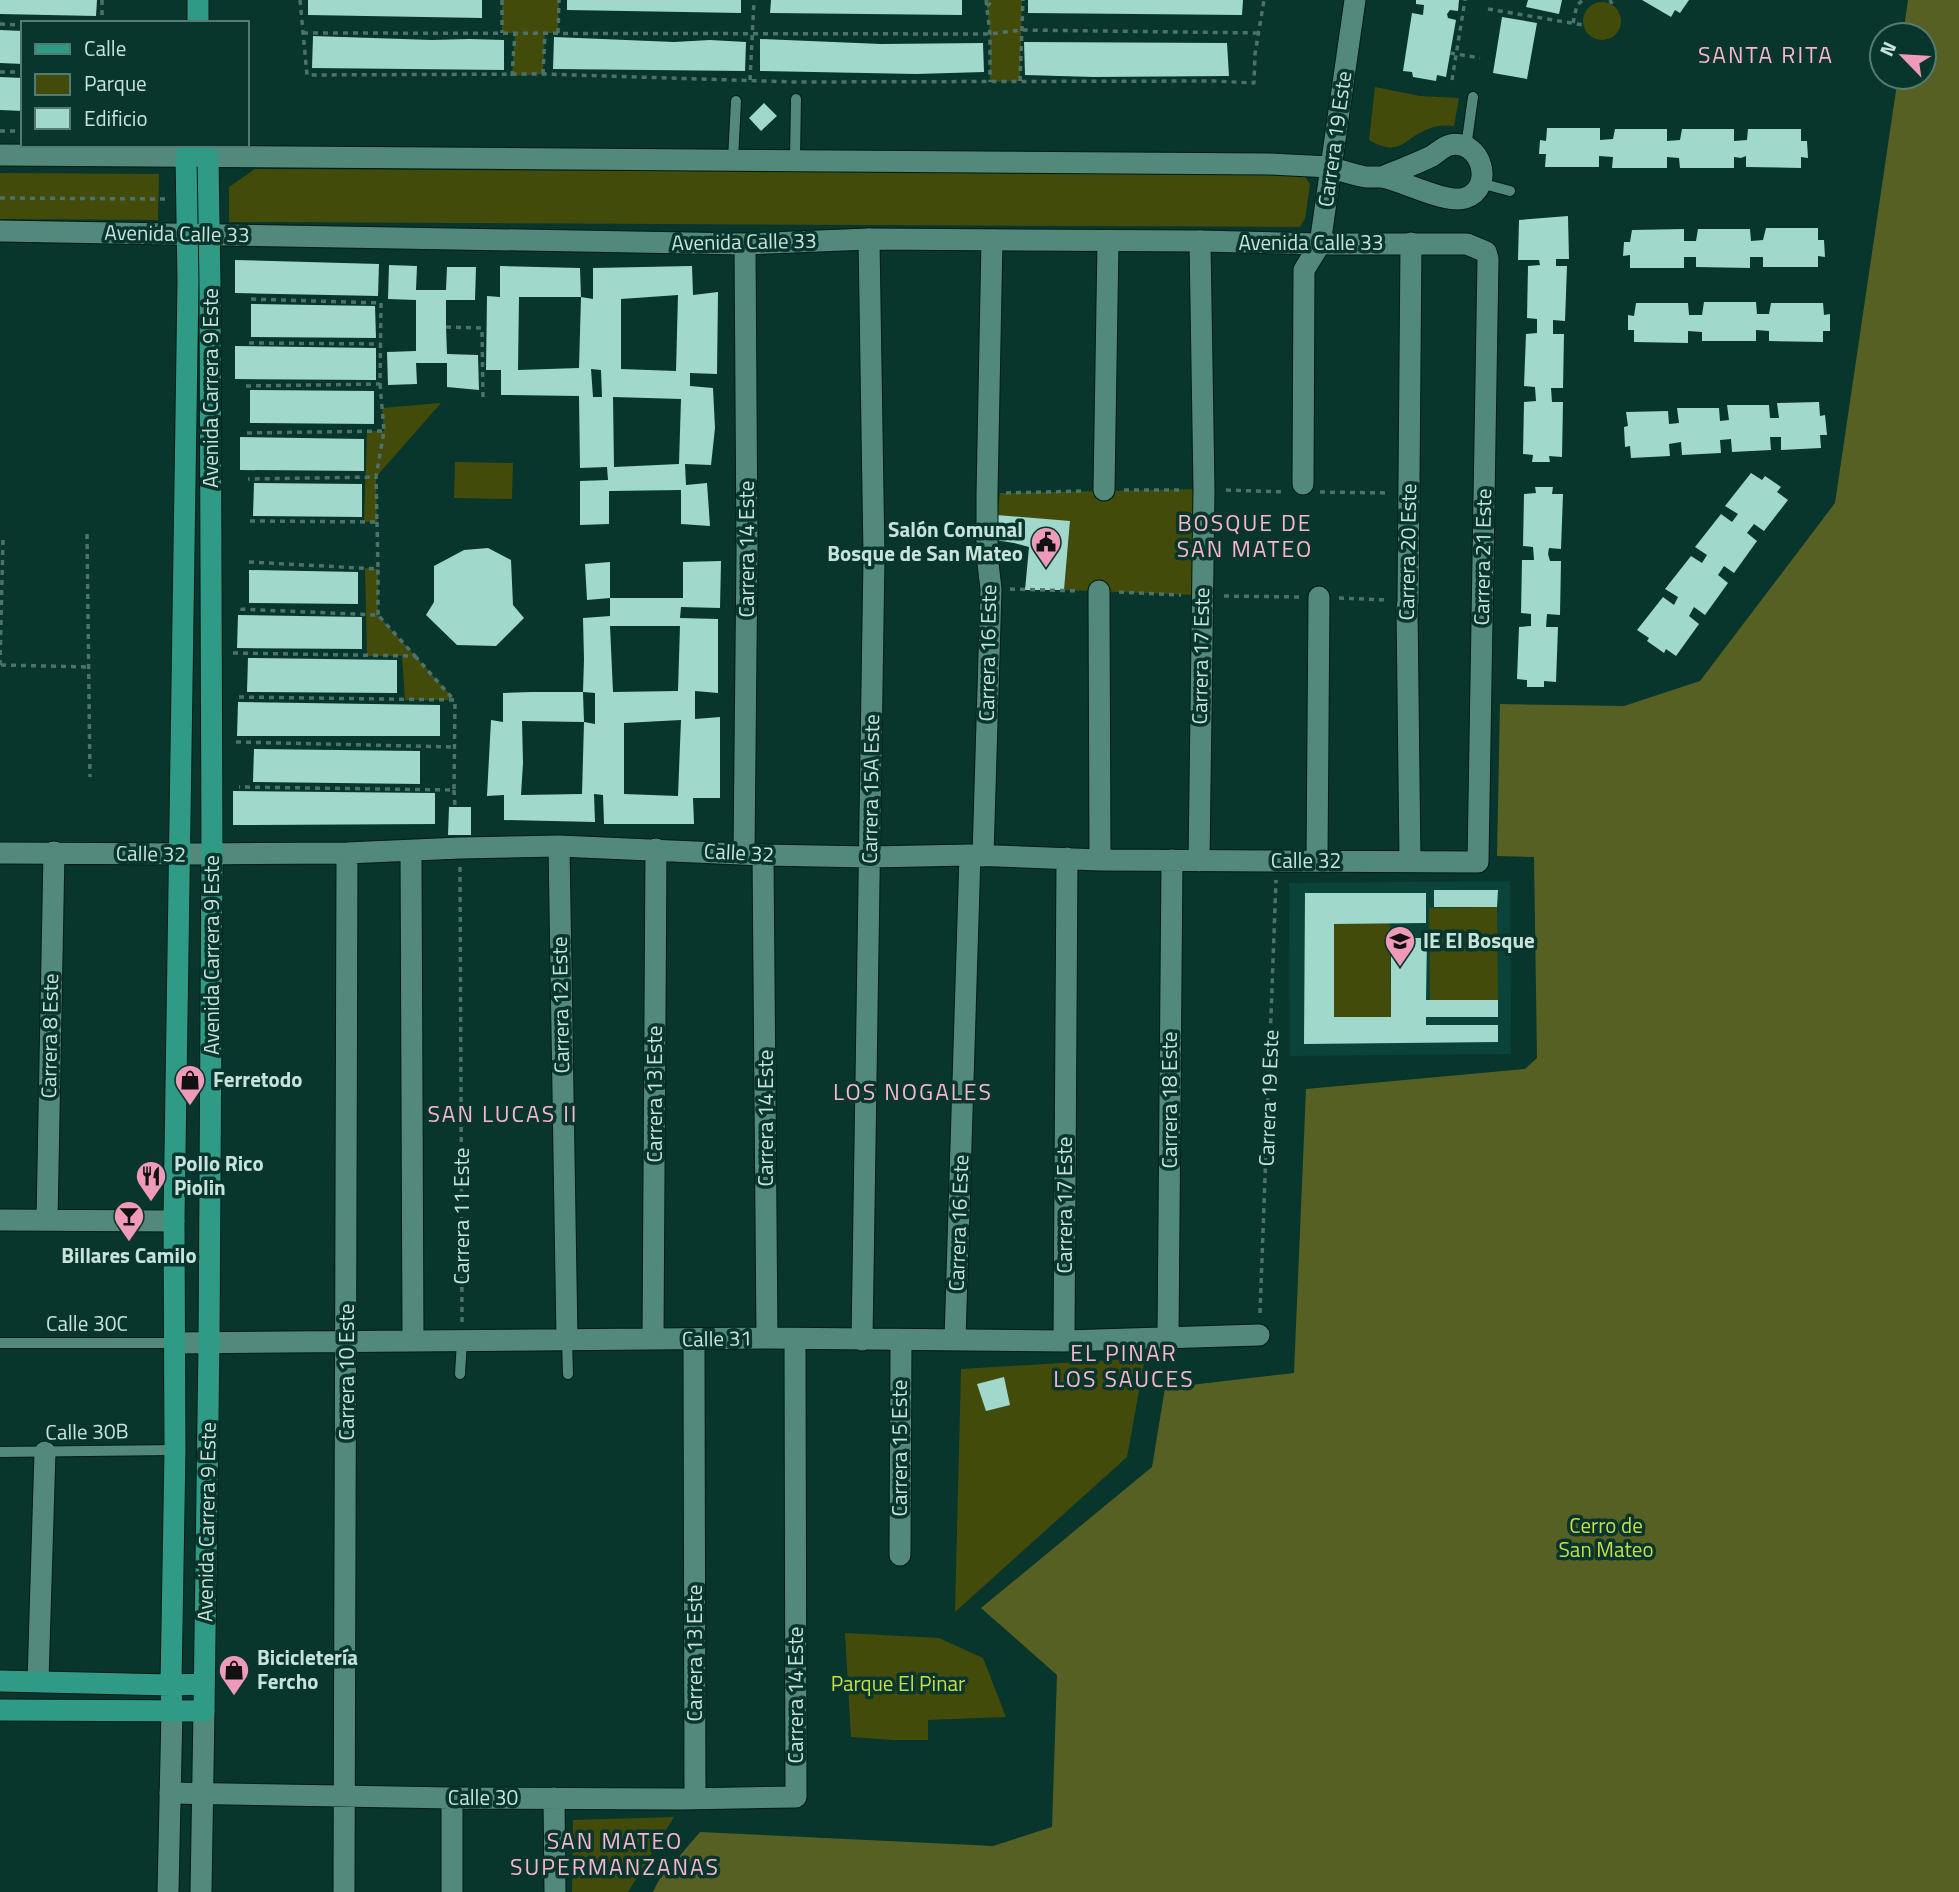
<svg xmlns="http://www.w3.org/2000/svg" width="1959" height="1892" font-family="'Titillium Web',sans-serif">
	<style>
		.built { fill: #0a4339 }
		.green { fill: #434b0a }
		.forest { fill: #576023 }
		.building { fill: #a0d9cb; fill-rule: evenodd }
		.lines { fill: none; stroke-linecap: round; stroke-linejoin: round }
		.lane-casing { stroke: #001b15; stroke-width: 12 }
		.street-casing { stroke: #001b15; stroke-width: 23 }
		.secondary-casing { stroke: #001b15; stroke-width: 23 }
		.primary-casing { stroke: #001b15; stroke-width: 23 }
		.path { stroke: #4c736b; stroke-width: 3.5; stroke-dasharray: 5 5; stroke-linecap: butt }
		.lane { stroke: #52897b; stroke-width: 10 }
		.street { stroke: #52897b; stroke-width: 21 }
		.secondary { stroke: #52897b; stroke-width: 21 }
		.primary { stroke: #2f9b87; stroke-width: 21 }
		.labels { text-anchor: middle; stroke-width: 7; stroke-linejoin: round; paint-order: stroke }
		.street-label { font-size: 21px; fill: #c7e3db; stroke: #08352c }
		.poi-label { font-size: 21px; font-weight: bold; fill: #c7e3db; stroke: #08352c; text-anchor: start }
		.park-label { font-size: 21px; fill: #c9dd47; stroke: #08352c }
		.neighbourhood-label { font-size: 23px; letter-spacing: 2px; fill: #f8b7cd; stroke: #08352c }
	</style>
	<rect width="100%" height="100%" fill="#08352c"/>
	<path class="built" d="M1510,881L1511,1054L1290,1056L1289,883Z"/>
	<path class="green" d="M502,0H559L558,33H545L543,74L512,76L515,33H502Z
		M986,0H1022L1020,81L990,82V34Z
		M1583 21a19 19 0 1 1 38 0a19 19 0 1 1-38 0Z
		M1375,87L1420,96L1459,98L1454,126C1447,126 1438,125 1431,128C1403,137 1402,159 1369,140Z
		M255,169L1303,174L1310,184L1305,219L1300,227L229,222V187Z
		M0,173L159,174L158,220L0,219Z
		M441,403L376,477L377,522H364L367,431H384L382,408Z
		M455,462L513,463L512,499L454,498Z
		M1200,489L1197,595L1064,590L1070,522L997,515L1000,493Z
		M365,568L378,569V615L455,700H405L402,656H367Z
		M1497,907L1498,1000L1430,1001L1429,908Z
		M1390,923L1391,1017H1334V924Z
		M1145,1358L1127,1457L955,1612L961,1369Z
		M845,1633L939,1638L983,1658L1006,1717L928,1720V1740H893L851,1737Z
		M674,1817L628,1892H572L573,1820Z"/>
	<path class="forest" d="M1908,0H1959V1892H653L659,1880L700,1832L993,1846L1052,1827L1057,1675L981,1608L1152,1467L1165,1388L1294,1373L1306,1089L1525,1069L1537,1058L1534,857L1497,856L1500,704L1624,706L1700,681L1835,503L1898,77H1924V35H1903Z"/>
	<path class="building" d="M0,0H97L96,16L0,14Z
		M308,0H482V18L308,15Z
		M567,0H741V13L567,10Z
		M771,0H962V15L770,13Z
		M1028,0H1243L1242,15L1028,13Z
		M1416,0H1459L1458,11L1450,10L1447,14L1448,18L1456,20L1446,77L1437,75L1436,81L1413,77L1412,72L1403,71L1412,13L1423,15L1424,5L1416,4Z
		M1528,0H1562L1559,14L1526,7Z
		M1642,0H1689L1680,13L1675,10L1671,17Z
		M1502,17L1537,23L1527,79L1493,73Z
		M0,30L23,31V64L0,63Z
		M313,36L432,40L469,39L504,40V70L312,68Z
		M554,37L674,42L710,40L746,42L745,71L553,69Z
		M760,39L881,44L983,43L984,72L916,74L760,71Z
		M1024,42L1227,43L1229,76L1094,77L1025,75Z
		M0,77L23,78V111L0,110Z
		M764,103L777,116L761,131L749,118Z
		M1547,128H1600V140L1613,139L1615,129H1667V141L1680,140L1682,129H1734V141L1747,140L1748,129H1801V141H1807L1808,158L1801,157V168L1746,167V156L1741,158L1734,157V168H1680L1679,158L1667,157V168H1612L1613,157L1599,156V167H1545L1546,154H1539L1540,140L1546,141Z
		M1568,216L1569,259H1556V266H1567L1565,321L1553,320V334H1564L1563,388H1551L1552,402H1563L1562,457L1549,456L1550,462H1532L1533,455L1523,454L1524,402L1536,401L1535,387L1524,386L1526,334L1537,333V319L1527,318L1528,266L1540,265L1539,260H1518L1519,220Z
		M1766,228H1818V240H1824L1825,257L1818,256V267H1763V257H1750V268L1696,267V257H1684V268H1630V255L1623,256L1624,242H1630L1632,230L1684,229V241H1696L1698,229H1750L1751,241L1763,240Z
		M235,260L379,264L378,296L235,293Z
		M389,265L417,266L416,290H446L447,267H476L475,300H446V327L447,354L478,355L479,390L447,387V363H416L417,384L388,385L387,352L416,351V300L388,299Z
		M500,266L580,268L581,297H519L518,370L579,368L581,297L593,299V268L692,266L693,295L718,292L717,374L690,373V386L713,388L715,428L711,465L685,464L686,485L707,483L710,526L681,524V490L609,491V524L580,525V481L608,480L607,467L580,468L579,396L501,395V370H486L487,296L500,297ZM678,295L676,371L621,369V299ZM591,369L601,370L602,397H593ZM613,397L681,399L679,464L614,467Z
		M1704,302H1756L1757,314H1769L1771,303H1823L1824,315L1830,314V331H1823V342L1769,341V331L1756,330V341H1702V332L1688,331V343L1634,342V330H1628V315L1634,316L1636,303H1688L1689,315H1702Z
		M251,304L375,306L376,338L251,337Z
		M235,346L376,348V380L235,379Z
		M250,390L374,391V424L250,423Z
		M1819,402L1820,416L1825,415L1827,435H1820L1821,448L1781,450V437H1770L1771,450L1732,452L1731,439L1720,440L1721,453L1682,455L1681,442L1669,444L1670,456L1631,458L1630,446L1625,447L1624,427L1628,426L1626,412L1668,411L1669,424L1679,423L1677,408H1719L1720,421L1729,420L1727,405H1769L1770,418H1779L1777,403Z
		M240,437L364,439V471L240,470Z
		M1751,473L1762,480L1765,476L1781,487L1777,492L1788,500L1764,531L1754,524L1747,533L1757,541L1734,573L1724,566L1718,575L1728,583L1705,615L1694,607L1689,616L1699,624L1676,656L1666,649L1664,653L1647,641L1649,638L1637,630L1663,597L1674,605L1678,597L1665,589L1691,556L1702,563L1707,555L1695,547L1721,514L1732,522L1738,514L1725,506Z
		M254,483L362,484V517L253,516Z
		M1535,487H1553L1552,494H1563L1561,549L1549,548L1548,554L1550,561H1561L1560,615L1547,614L1546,627H1558L1556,682L1544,681V687H1527V680L1517,679L1519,627L1531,626V614L1521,613L1522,560H1534L1533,547L1523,546L1524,494L1536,493Z
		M997,515L1070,521L1064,590H1025L1029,547L1014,543L995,540Z
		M488,548L511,560L513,605L524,618L496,646L457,645L426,615L434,602V566L464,550Z
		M721,561L720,608L681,607L680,618L718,619V693L695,691V719L720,717V798H693L694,824H604L603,795L594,794L595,822L504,820V795L487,796L491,720L503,722V693L531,692H583L584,722L522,721L523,763L521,795L582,794L584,722L595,724V693L583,692L584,659L583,618L610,616V598H683V562ZM610,626H680L678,691L613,692ZM681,720L678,796L624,794V723Z
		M610,562V598L587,600L585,564Z
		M249,570L358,572V604L249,603Z
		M238,615L362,617V649L237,648Z
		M248,658L397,660V693L247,692Z
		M238,702L440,705V736H237Z
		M254,749L420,751V784L253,782Z
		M233,791L435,793V824L233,825Z
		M449,807H471V835H448Z
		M1434,890H1498L1497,907H1434Z
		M1305,893H1426V923L1334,924V1017H1391V938H1427L1426,1000H1498V1017H1426V1025H1498V1042L1304,1044Z
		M1004,1377L1010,1405L986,1411L977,1384Z"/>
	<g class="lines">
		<g class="lane-casing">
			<path id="lane" d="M1466,147L1473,97
				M733,159L736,101
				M795,159L796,99
				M1480,183L1510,191
				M567,1340L568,1374
				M0,1343H174
				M460,1374L462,1341
				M0,1452L175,1450"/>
		</g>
		<g class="street-casing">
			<path id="street" d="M1330,167C1342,171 1354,175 1366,177C1372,177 1377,177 1382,177C1403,181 1446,204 1465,198C1496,188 1481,138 1450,145C1444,146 1437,153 1432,156C1416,164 1399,170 1382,177
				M1104,490L1108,241
				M1099,591L1100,860
				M559,846L567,1340
				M411,851L413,1341
				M0,853L195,854L347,853L460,848L559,846L763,855L870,857L970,855L1100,860L1478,862L1488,259L1486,252L1467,244H1320L1304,270L1303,484
				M744,854L747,551L745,244
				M763,855L767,1338
				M983,856L991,589L987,555V494L992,240
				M1199,861L1204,489L1200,241
				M1317,861L1319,597
				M1410,861L1407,609L1408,601L1411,243
				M0,1220L174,1221
				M47,1220L54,852
				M653,1339L656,849
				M955,1339L970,855
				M1168,1339L1172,860
				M694,1340L695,1799
				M862,1340L874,557L869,239
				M1064,1341L1067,858
				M174,1343L767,1338L1064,1341L1259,1335
				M900,1555L901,1341
				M38,1681L45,1452
				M170,1793L452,1798L683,1799L796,1797L795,1340
				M452,1798V1892
				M554,1798L555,1892
				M344,1892L347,853"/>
		</g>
		<g class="secondary-casing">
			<path id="secondary" d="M0,155L1269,164L1330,167
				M0,231L745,244L869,239L1200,241L1320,244L1355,0
				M168,1892L172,1711
				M201,1892L204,1711"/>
		</g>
		<g class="primary-casing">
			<path id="primary" d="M198,23V0
				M0,1681L171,1685L204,1684
				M0,1710L204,1711L209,1343L212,854L210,283L208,157L202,145
				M172,1711L171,1685L175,1450L174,1221L188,281L186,157L191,145"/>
		</g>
		<path class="path" d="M102,0V23
			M300,0L307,75L543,74L795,82L1214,81L1254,83L1255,54L1264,0
			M502,0V33
			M986,0L990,34V82
			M1610,0L1612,4
			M987,6L994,0
			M1488,9L1583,25
			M1573,23L1577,5L1583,0
			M0,24L23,25
			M303,33L990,34L1021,30L1259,33
			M558,33L559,0
			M1450,53L1480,58
			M0,72H23
			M543,74L545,32
			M512,76L515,32
			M750,80L754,0
			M1452,80L1465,0
			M1020,81L1023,0
			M0,131H23
			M0,198L167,199
			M446,327L482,328L483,400
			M249,343L381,344
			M380,384L384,431
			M246,386L380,384L381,303L247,299
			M247,433L384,431L376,477L248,479
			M1124,490H1183
			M1226,490L1285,492
			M1320,492L1390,493
			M1006,493L1085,491
			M250,521L377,522L376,477
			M377,522L378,569
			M87,534L90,777
			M249,562L378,569V615
			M1010,589L1080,591
			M1119,592L1181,595
			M1224,596L1300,597
			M1339,598L1387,600
			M233,653L415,656L378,615L237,609
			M415,656L453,699
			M0,665L3,539
			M1,665L90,667
			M239,697L455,700L454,790L239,787
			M236,742L455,747
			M454,790L455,807
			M460,867L462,1322
			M1260,1313L1276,880"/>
		<use href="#lane" class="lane"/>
		<use href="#street" class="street"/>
		<use href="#secondary" class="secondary"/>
		<use href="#primary" class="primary"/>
	</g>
	<defs>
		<g id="civic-pin" transform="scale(1.575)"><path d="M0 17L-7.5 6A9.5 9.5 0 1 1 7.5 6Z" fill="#ef9ab8" stroke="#08352c"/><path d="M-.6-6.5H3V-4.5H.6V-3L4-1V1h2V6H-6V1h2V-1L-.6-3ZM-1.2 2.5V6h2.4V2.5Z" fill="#111"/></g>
		<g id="school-pin" transform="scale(1.575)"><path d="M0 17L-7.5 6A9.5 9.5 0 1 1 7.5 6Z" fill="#ef9ab8" stroke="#08352c"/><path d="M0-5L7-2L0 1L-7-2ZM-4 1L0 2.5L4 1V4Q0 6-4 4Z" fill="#111"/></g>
		<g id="shop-pin" transform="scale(1.575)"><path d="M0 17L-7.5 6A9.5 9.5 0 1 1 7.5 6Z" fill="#ef9ab8" stroke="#08352c"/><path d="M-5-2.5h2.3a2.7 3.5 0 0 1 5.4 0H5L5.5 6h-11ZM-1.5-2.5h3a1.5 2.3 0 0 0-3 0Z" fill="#111"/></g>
		<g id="restaurant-pin" transform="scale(1.575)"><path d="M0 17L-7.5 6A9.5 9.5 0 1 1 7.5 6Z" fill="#ef9ab8" stroke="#08352c"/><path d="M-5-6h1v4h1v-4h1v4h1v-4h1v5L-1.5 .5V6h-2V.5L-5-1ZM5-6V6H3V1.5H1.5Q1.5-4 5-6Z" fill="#111"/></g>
		<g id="bar-pin" transform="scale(1.575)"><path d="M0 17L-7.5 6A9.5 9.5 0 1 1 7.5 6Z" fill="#ef9ab8" stroke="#08352c"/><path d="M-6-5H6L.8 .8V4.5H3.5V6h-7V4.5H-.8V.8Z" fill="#111"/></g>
	</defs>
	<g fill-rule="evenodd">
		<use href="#civic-pin" x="1046" y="542"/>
		<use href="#school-pin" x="1400" y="941"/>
		<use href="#shop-pin" x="190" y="1080"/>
		<use href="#restaurant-pin" x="151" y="1176"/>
		<use href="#bar-pin" x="129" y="1216"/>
		<use href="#shop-pin" x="234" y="1670"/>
	</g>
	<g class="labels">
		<g class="street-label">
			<text transform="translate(1335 139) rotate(-82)" y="7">Carrera 19 Este</text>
			<text transform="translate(177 234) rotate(1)" y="7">Avenida Calle 33</text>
			<text transform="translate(744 242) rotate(-1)" y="7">Avenida Calle 33</text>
			<text x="1311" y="250">Avenida Calle 33</text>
			<text transform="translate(211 388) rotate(-90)" y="7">Avenida Carrera 9 Este</text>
			<text transform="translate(747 549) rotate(-90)" y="7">Carrera 14 Este</text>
			<text transform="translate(1408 552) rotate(-89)" y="7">Carrera 20 Este</text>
			<text transform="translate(1483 557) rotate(-89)" y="7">Carrera 21 Este</text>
			<text transform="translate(988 653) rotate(-89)" y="7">Carrera 16 Este</text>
			<text transform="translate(1201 656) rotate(-89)" y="7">Carrera 17 Este</text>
			<text transform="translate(871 789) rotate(-89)" y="7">Carrera 15A Este</text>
			<text transform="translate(739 853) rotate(3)" y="7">Calle 32</text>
			<text transform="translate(151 854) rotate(1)" y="7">Calle 32</text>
			<text x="1306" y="868">Calle 32</text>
			<text transform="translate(212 955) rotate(-90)" y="7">Avenida Carrera 9 Este</text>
			<text transform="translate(561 1005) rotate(-91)" y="7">Carrera 12 Este</text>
			<text transform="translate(50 1036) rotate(-89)" y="7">Carrera 8 Este</text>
			<text transform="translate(655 1094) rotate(-90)" y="7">Carrera 13 Este</text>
			<text transform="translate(1269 1098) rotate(-88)" y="7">Carrera 19 Este</text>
			<text transform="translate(1170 1100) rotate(-90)" y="7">Carrera 18 Este</text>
			<text transform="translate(766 1118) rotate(-90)" y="7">Carrera 14 Este</text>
			<text transform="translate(1065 1205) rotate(-90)" y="7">Carrera 17 Este</text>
			<text transform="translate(462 1216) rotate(-90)" y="7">Carrera 11 Este</text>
			<text transform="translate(959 1223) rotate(-88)" y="7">Carrera 16 Este</text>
			<text x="87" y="1331">Calle 30C</text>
			<text transform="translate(717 1339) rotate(-1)" y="7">Calle 31</text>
			<text transform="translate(347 1372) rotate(-90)" y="7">Carrera 10 Este</text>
			<text transform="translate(87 1432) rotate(-1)" y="7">Calle 30B</text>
			<text transform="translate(900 1448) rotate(-90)" y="7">Carrera 15 Este</text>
			<text transform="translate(207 1522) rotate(-89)" y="7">Avenida Carrera 9 Este</text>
			<text transform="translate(695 1653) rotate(-90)" y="7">Carrera 13 Este</text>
			<text transform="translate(796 1695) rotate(-90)" y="7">Carrera 14 Este</text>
			<text x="483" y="1805">Calle 30</text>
		</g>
		<g class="poi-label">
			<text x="1023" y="537" text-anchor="end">Salón Comunal<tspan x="1023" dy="24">Bosque de San Mateo</tspan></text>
			<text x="1423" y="948">IE El Bosque</text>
			<text x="213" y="1087">Ferretodo</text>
			<text x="174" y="1171">Pollo Rico<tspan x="174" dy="24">Piolin</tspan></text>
			<text x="129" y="1263" text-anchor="middle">Billares Camilo</text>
			<text x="257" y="1665">Bicicletería<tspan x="257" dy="24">Fercho</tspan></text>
		</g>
		<g class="park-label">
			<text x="1606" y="1533">Cerro de<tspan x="1606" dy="24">San Mateo</tspan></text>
			<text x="898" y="1691">Parque El Pinar</text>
		</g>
		<g class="neighbourhood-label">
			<text x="1766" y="63">SANTA RITA</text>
			<text x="1245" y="531">BOSQUE DE<tspan x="1245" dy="26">SAN MATEO</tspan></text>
			<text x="913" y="1100">LOS NOGALES</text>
			<text x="503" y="1122">SAN LUCAS II</text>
			<text x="1124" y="1361">EL PINAR<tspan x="1124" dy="26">LOS SAUCES</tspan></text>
			<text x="615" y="1849">SAN MATEO<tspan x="615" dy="26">SUPERMANZANAS</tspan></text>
		</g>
	</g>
	<rect x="21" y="21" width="228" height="126" fill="#08352c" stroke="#547b72" stroke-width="2"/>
	<rect x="35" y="44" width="35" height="10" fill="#2f9b87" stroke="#547b72" stroke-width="2"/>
	<text x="84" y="56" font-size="21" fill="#c7e3db">Calle</text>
	<rect x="35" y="74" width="35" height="21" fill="#434b0a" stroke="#547b72" stroke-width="2"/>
	<text x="84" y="91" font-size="21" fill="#c7e3db">Parque</text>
	<rect x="35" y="108" width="35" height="21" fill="#a0d9cb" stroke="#547b72" stroke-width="2"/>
	<text x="84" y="126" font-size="21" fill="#c7e3db">Edificio</text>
	<g transform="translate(1903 56) rotate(295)"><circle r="33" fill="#08352c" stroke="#547b72" stroke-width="2"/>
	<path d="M0-5L12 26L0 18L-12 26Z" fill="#ef9ab8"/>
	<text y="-10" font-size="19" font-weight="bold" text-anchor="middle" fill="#c7e3db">N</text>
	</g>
</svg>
